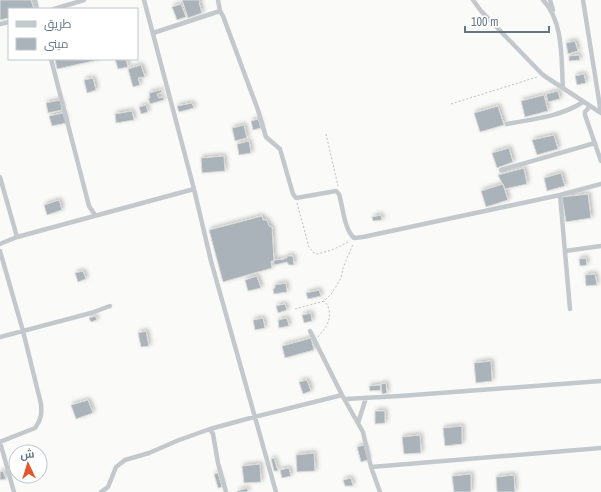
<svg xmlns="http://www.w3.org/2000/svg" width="601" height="492" font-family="'Archivo Narrow',Cairo,sans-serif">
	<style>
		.building { fill: #aab3b9; stroke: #dcdcda; filter: url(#shadow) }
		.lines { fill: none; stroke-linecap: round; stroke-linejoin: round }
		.path { stroke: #bbbfc2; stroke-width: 1; stroke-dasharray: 2 2; stroke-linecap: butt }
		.street { stroke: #c3c8cc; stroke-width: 4.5 }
	</style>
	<defs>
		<filter id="shadow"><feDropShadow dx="2" dy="-2" stdDeviation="2" flood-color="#0004"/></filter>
	</defs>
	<rect width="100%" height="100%" fill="#fafaf8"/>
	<path class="building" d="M0,0H31L34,9H9V18L0,20Z
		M182,0H199L200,3H199L202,13L188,18Z
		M181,4L186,17L177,20L172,7Z
		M575,41L578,51L568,54L566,43Z
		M579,55L580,60L569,61V56Z
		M55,59H97L98,60L57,69Z
		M115,59H126L128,67L118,69Z
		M141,65L145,77L138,78L140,85L133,87L128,69Z
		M584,74L586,83L577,85L575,76Z
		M93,78L96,90L87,93L84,80Z
		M161,90L162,92L157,94L159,98L163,97L164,100L150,104L148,98H150L149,93Z
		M558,91L560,99L548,102L546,94Z
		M544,95L548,111L525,117L521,101Z
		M60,100L62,110L48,113L46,103Z
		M192,103L194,108L179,112L177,106Z
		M146,105L148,112L141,114L139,107Z
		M498,106L504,125L480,132L474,113Z
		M132,111L134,120L116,123L115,114Z
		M63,113L66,123L52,126L49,116Z
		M258,119L261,128L253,130L251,121Z
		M244,125L247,138L235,141L232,128Z
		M554,135L558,149L537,155L532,140Z
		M249,141L251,153L239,155L237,144Z
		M509,148L513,162L497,168L492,153Z
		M224,156L225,171L202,173L201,158Z
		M524,168L527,184L505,189L498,175Z
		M561,173L565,186L547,191L544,178Z
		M503,184L508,200L486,207L481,191Z
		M588,194L591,218L566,222L562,197Z
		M59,200L62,210L47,215L44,205Z
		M381,215L382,220L373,221L372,217Z
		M262,216L263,220H267L269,226L272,227L274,261H271L272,268L223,282L209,230Z
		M287,256H293L294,265H289L287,262L275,265L273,262L275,260L285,259L284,258H287Z
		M586,258L587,265L580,266L579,259Z
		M83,271L86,279L78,282L75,273Z
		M595,274L597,285L586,286L585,275Z
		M257,276L261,288L248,291L245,280Z
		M286,283L287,292L274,294L273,289L275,288V285Z
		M319,290L321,296L308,299L306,293Z
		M285,304L287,310L278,313L276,306Z
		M311,313L312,321L304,323L302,315Z
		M95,316L97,320L91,322L89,318Z
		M263,318L265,328L255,330L253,320Z
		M287,318L289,326L279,328L278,320Z
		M146,331L149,346L141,347L138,333Z
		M311,338L314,350L285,358L282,346Z
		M491,361L492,381L476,383L474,363Z
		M307,380L311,391L303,394L299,382Z
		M386,383L387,393L382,394L381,384Z
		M380,385L381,390L370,391L369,386Z
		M88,400L93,413L76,419L71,405Z
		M375,411H385V423L375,424Z
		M462,426V444L445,446L443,428Z
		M420,435L421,453L404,454L402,437Z
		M364,445L368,460L361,462L357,447Z
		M314,453L315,471L297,472L296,455Z
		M274,458L278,471H274L271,459Z
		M260,464L261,482L244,483L242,466Z
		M289,468L291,476L282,478L280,470Z
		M3,471L6,479L0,480V472Z
		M218,473L222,487L218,488L214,474Z
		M471,474V492H454L452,476Z
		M514,475L515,492H497L496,477Z
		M351,478L353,486H345L343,480Z
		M247,488L248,492H238L237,491Z"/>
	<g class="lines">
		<path class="path" d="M451,104L537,77
			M326,134L338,186
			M297,203L309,247L314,253L317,254L332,250L350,241
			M295,309L324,301L332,293L341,278L343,268L353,244
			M318,337C325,328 331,323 329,310C328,306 327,304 324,301"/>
		<path class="street" d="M35,0L37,9
			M144,0L194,189L211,261L276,492
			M218,0L220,11
			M473,0L481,11L543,75L601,113
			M543,0C564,22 561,59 563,88
			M550,0L553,10
			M583,0L601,113
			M54,9L84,0
			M0,24L9,22
			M153,33L220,11L223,16L258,110L266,137L280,149L293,194L296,198L336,191L339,194C343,207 344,229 354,238L363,237L560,195L601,184
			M51,59L89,206L95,215
			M590,106L585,112V115L601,161
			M507,124C533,119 560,117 583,102
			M501,170L595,143
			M0,177L17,237L0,244
			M560,195L570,309
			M17,237L194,189
			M0,251L23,331L41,404C42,414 41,420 35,428L0,442
			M565,251L601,246
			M310,331L342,395L363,432L371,467L380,492
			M0,337L91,313L110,306
			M345,399L400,396L601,381
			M358,423L366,398
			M210,429L213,434L218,463L226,492
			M0,442L14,492
			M371,467L601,448
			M101,492L108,487L116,467L125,460L149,453L179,440L210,429L254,417L342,395"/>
	</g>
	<rect x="8" y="8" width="130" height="52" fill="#ffffff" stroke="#c1c8cd"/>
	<rect x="16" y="21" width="20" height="6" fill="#c3c8cc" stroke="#c1c8cd"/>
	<text x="44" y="28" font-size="12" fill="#657683">طريق</text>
	<rect x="16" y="38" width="20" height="12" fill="#aab3b9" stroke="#c1c8cd"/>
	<text x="44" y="48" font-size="12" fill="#657683">مبنى</text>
	<g transform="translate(28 464) rotate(356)"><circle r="19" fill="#ffffff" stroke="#c1c8cd"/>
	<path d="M0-3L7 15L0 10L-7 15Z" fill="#e4572e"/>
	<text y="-6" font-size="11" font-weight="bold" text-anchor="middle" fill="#657683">ش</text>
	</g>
	<path d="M465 26v6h84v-6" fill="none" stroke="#657683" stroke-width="2"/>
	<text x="471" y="26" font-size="12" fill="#657683" stroke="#ffffff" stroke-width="3" paint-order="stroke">100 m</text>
</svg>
